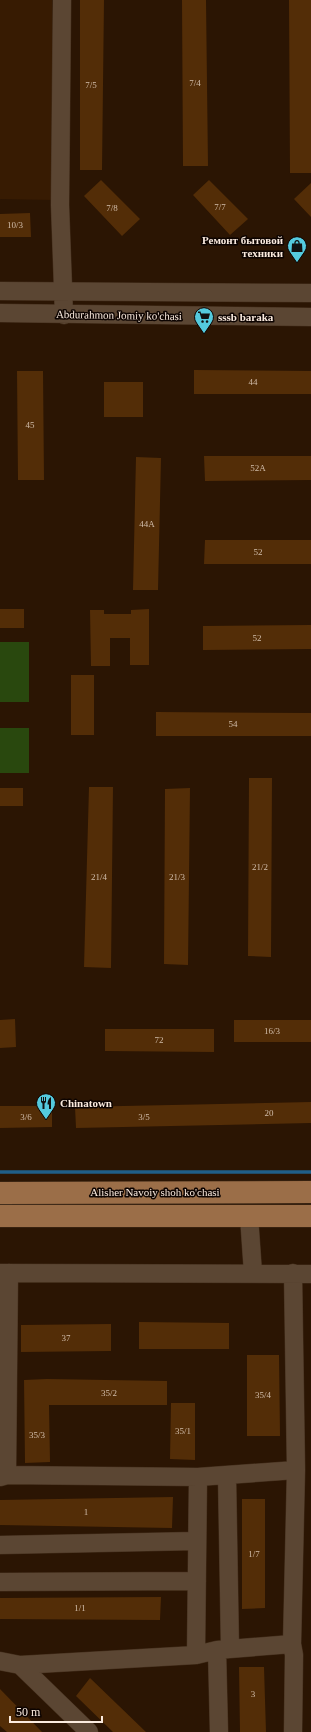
<svg xmlns="http://www.w3.org/2000/svg" width="311" height="1732" font-family="Georgia,serif">
	<style>
		.built { fill: #371b02 }
		.green { fill: #29480e }
		.lines { fill: none; stroke-linecap: round; stroke-linejoin: round }
		.stream { stroke: #205f88; stroke-width: 3.5 }
		.building { fill: #532d07 }
		.minor-casing { stroke: #442f1d; stroke-width: 19 }
		.major-casing { stroke: #442f1d; stroke-width: 23 }
		.minor { stroke: #5b4633; stroke-width: 18 }
		.major { stroke: #9b6e48; stroke-width: 22 }
		.labels { text-anchor: middle; stroke-width: 3; stroke-linejoin: round; paint-order: stroke }
		.number-label { font-size: 9px; fill: #d1bca9 }
		.poi-label { font-size: 11px; font-weight: bold; fill: #fbebdf; stroke: #0d0401; text-anchor: start }
		.street-label { font-size: 11px; fill: #fbebdf; stroke: #0d0401 }
	</style>
	<rect width="100%" height="100%" fill="#2b1503"/>
	<path class="built" d="M0,0H52L54,200L0,199Z"/>
	<path class="green" d="M0,642H29V702H0Z
		M0,728H29V773H0Z"/>
	<g class="lines">
		<path class="stream" d="M0,1172H311"/>
	</g>
	<path class="building" d="M80,0H104L102,170H80Z
		M182,0H206L208,166H183Z
		M289,0H311V173H290Z
		M101,180L140,219L122,236L84,196Z
		M209,180L248,219L230,235L193,195Z
		M311,183V217L294,199Z
		M30,213L31,237H0V214Z
		M194,370L311,371V394H194Z
		M17,371H43L44,480H18Z
		M104,382H143V417H104Z
		M204,456H311V480L205,481Z
		M136,457L161,458L158,590H133Z
		M205,540H311V564H204Z
		M0,609H24V628H0Z
		M149,609V665H130V638H110V666H91L90,610H104V614H131V610Z
		M311,625V649L203,650V626Z
		M71,675H94V735H71Z
		M156,712L311,713V736H156Z
		M249,778H272L271,957L248,956Z
		M89,787H113L111,968L84,967Z
		M0,788H23V806H0Z
		M190,788L188,965L164,964L165,789Z
		M15,1019L16,1047L0,1048V1020Z
		M234,1020H311V1042H234Z
		M105,1029H214V1052L105,1051Z
		M311,1102V1123L76,1128L75,1107Z
		M0,1106H52V1127L0,1128Z
		M139,1322L229,1323V1349H139Z
		M111,1324V1351L21,1352V1325Z
		M247,1355H279L280,1436H247Z
		M47,1379L167,1381V1405H49L50,1462L25,1463L24,1380Z
		M171,1403H195V1460L170,1459Z
		M173,1497L172,1528L0,1525V1500Z
		M242,1499H265V1608L242,1609Z
		M161,1597L160,1620L0,1619V1598Z
		M239,1667H264L266,1732H240Z
		M90,1678L146,1732H113L76,1696Z
		M0,1689L42,1732H7L0,1726Z"/>
	<g class="lines">
		<g class="minor-casing">
			<path id="minor" d="M62,0L60,205L64,315
				M0,291L311,293
				M0,313L311,317
				M249,1216L253,1273
				M0,1273L311,1274
				M7,1475L198,1477L296,1470
				M227,1475L230,1649
				M0,1477L7,1475L9,1273
				M0,1545L196,1541
				M0,1582L197,1581
				M217,1650L219,1732
				M196,1655L198,1477
				M0,1661L20,1665L196,1655L217,1650L292,1644
				M20,1665L89,1732
				M293,1732L294,1655L292,1644L296,1470L293,1273"/>
		</g>
		<g class="major-casing">
			<path id="major" d="M0,1193L311,1192
				M0,1216H311"/>
		</g>
		<use href="#minor" class="minor"/>
		<use href="#major" class="major"/>
	</g>
	<defs>
		<g id="shop-pin" transform="scale(1)"><path d="M0 17L-7.5 6A9.5 9.5 0 1 1 7.5 6Z" fill="#54cade" stroke="#0d0401"/><path d="M-5-2.5h2.3a2.7 3.5 0 0 1 5.4 0H5L5.5 6h-11ZM-1.5-2.5h3a1.5 2.3 0 0 0-3 0Z" fill="#111"/></g>
		<g id="supermarket-pin" transform="scale(1)"><path d="M0 17L-7.5 6A9.5 9.5 0 1 1 7.5 6Z" fill="#54cade" stroke="#0d0401"/><path d="M-6-5.5h2.5l.6 2H6L4.5 2H-2.5L-4.4-4H-6ZM-1.5 3.2a1.3 1.3 0 1 0 .1 0ZM3 3.2a1.3 1.3 0 1 0 .1 0Z" fill="#111"/></g>
		<g id="restaurant-pin" transform="scale(1)"><path d="M0 17L-7.5 6A9.5 9.5 0 1 1 7.5 6Z" fill="#54cade" stroke="#0d0401"/><path d="M-5-6h1v4h1v-4h1v4h1v-4h1v5L-1.5 .5V6h-2V.5L-5-1ZM5-6V6H3V1.5H1.5Q1.5-4 5-6Z" fill="#111"/></g>
	</defs>
	<g fill-rule="evenodd">
		<use href="#shop-pin" x="297" y="246"/>
		<use href="#supermarket-pin" x="204" y="317"/>
		<use href="#restaurant-pin" x="46" y="1103"/>
	</g>
	<g class="labels">
		<g class="number-label">
			<text x="195" y="86">7/4</text>
			<text x="91" y="88">7/5</text>
			<text x="220" y="210">7/7</text>
			<text x="112" y="211">7/8</text>
			<text x="15" y="228">10/3</text>
			<text x="253" y="385">44</text>
			<text x="30" y="428">45</text>
			<text x="258" y="471">52A</text>
			<text x="147" y="527">44A</text>
			<text x="258" y="555">52</text>
			<text x="257" y="641">52</text>
			<text x="233" y="727">54</text>
			<text x="260" y="870">21/2</text>
			<text x="99" y="880">21/4</text>
			<text x="177" y="880">21/3</text>
			<text x="272" y="1034">16/3</text>
			<text x="159" y="1043">72</text>
			<text x="269" y="1116">20</text>
			<text x="26" y="1120">3/6</text>
			<text x="144" y="1120">3/5</text>
			<text x="66" y="1341">37</text>
			<text x="109" y="1396">35/2</text>
			<text x="263" y="1398">35/4</text>
			<text x="183" y="1434">35/1</text>
			<text x="37" y="1438">35/3</text>
			<text x="86" y="1515">1</text>
			<text x="254" y="1557">1/7</text>
			<text x="80" y="1611">1/1</text>
			<text x="253" y="1697">3</text>
		</g>
		<g class="poi-label">
			<text x="283" y="244" text-anchor="end">Ремонт бытовой<tspan x="283" dy="13">техники</tspan></text>
			<text x="218" y="321">sssb baraka</text>
			<text x="60" y="1107">Chinatown</text>
		</g>
		<g class="street-label">
			<text transform="translate(119 315) rotate(1)" y="4">Abdurahmon Jomiy ko'chasi</text>
			<text x="155" y="1196">Alisher Navoiy shoh ko'chasi</text>
		</g>
	</g>
	<path d="M10 1716v6h92v-6" fill="none" stroke="#fbebdf" stroke-width="2"/>
	<text x="16" y="1716" font-size="12" fill="#fbebdf" stroke="#0d0401" stroke-width="3" paint-order="stroke">50 m</text>
</svg>
